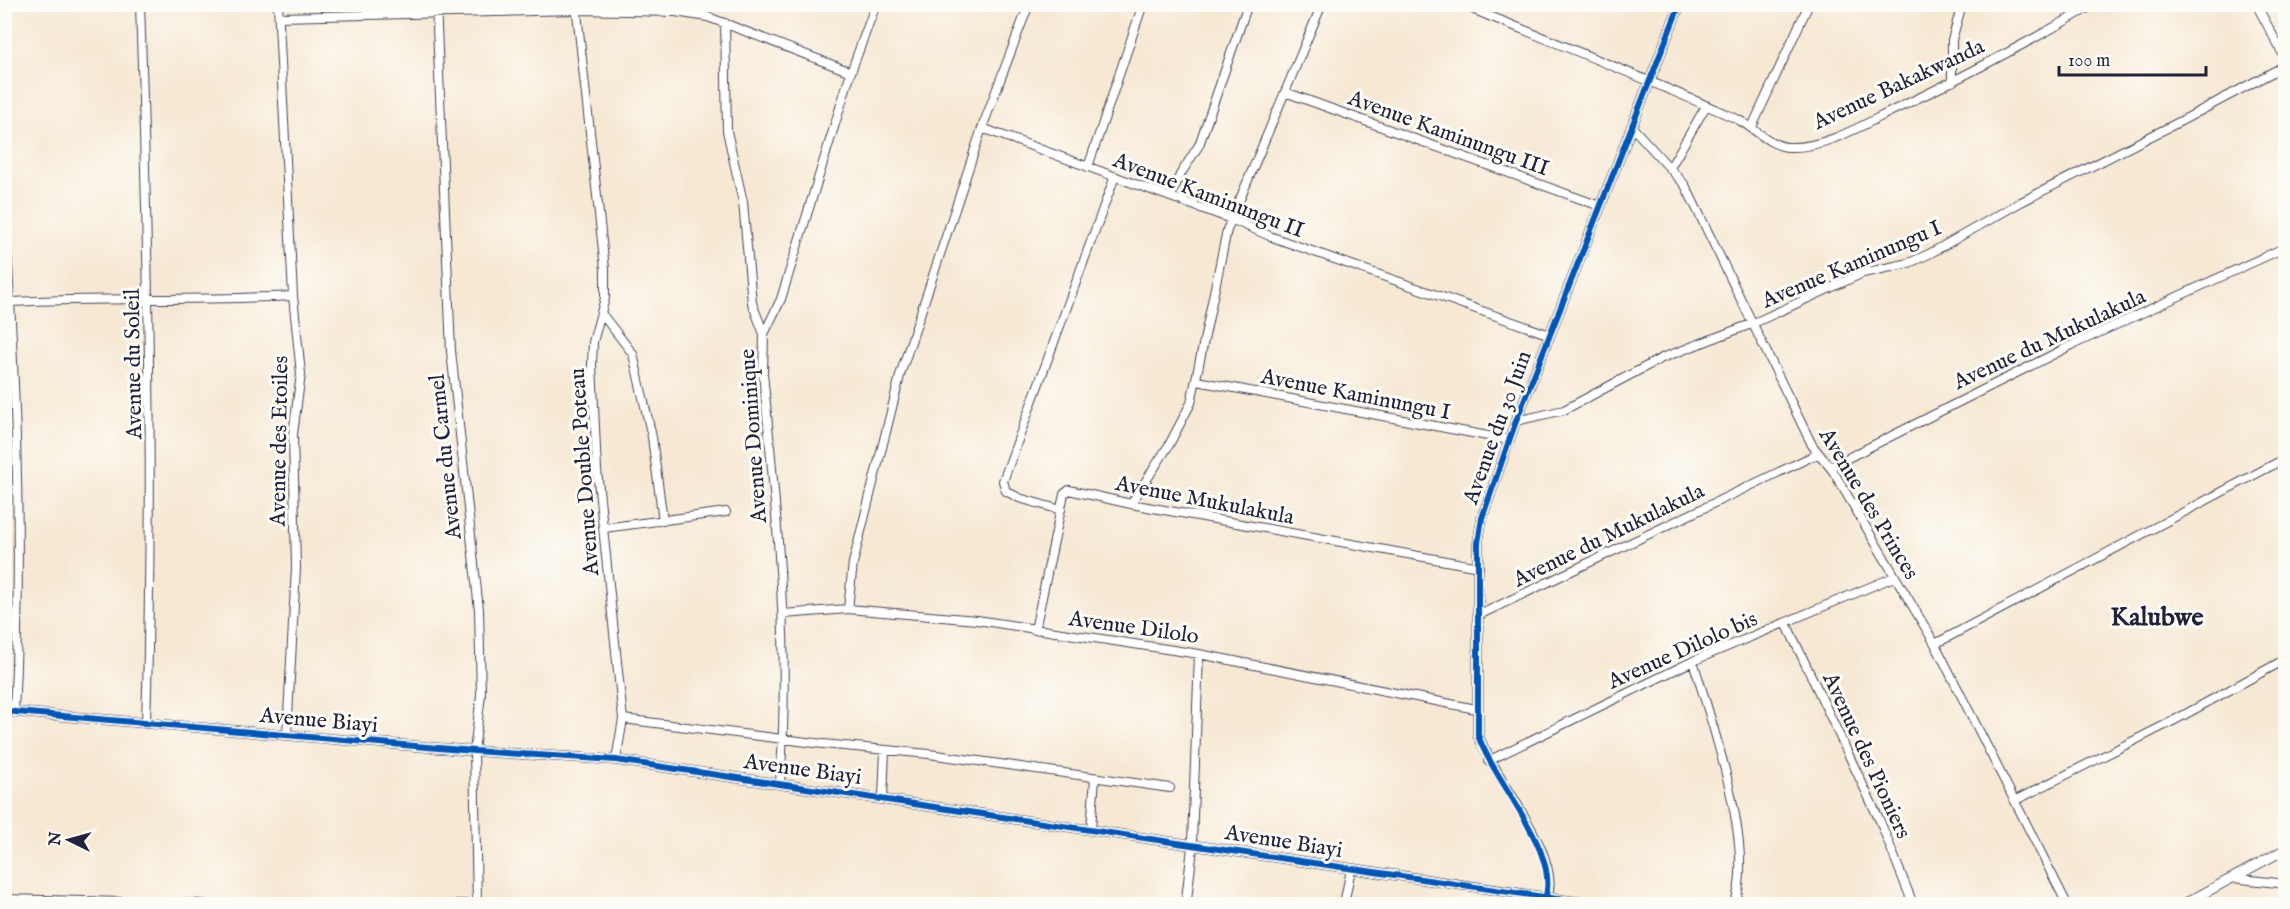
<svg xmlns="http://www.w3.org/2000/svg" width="2290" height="909" font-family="'IM FELL English',serif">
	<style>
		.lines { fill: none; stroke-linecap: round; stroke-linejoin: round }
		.minor-casing { stroke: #424052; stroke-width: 10 }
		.tertiary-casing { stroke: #424052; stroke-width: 11 }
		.minor { stroke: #fff; stroke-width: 8 }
		.tertiary { stroke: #fff; stroke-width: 9 }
		.cycleway-casing { stroke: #fdfcf7; stroke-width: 10 }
		.cycleway { stroke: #0057b8; stroke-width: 6 }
		.labels { text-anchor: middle; stroke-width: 6; stroke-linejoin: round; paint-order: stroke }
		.street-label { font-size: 22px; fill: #22223b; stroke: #fdfcf7 }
		.quarter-label { font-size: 26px; font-weight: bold; fill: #22223b; stroke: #fdfcf7 }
	</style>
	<rect width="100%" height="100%" fill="#fdfcf7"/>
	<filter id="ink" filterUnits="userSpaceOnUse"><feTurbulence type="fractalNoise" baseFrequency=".0167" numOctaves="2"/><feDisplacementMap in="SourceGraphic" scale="12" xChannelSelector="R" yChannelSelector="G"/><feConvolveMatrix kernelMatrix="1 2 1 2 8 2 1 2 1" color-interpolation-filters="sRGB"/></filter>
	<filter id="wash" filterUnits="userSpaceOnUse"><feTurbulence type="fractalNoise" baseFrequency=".008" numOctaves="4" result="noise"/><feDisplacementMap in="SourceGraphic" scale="24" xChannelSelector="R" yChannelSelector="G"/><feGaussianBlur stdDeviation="1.35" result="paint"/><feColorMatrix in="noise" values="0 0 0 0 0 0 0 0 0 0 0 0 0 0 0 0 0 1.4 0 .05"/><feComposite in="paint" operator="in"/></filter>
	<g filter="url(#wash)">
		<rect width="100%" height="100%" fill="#f6e8d3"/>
	</g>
	<g filter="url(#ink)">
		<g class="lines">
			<g class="minor-casing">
				<path id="minor" d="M140,4C148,244 154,483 146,723
					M278,4L293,296L301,374L293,434L296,568L287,734
					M436,4L451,351L479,610L481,695L474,751L477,904
					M576,4L605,269V298L593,342L592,365L597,470L623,719L616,760
					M1029,4L982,128L1231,219L1272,237L1550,335
					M1460,4C1553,42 1646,78 1737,119C1753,127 1770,146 1788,147C1825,149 1866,123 1898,108C1965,76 2031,41 2095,4
					M2256,4L2286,60
					M4,17V39
					M279,17L577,10L675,12L708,17L851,72
					M725,23L727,131L743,202L752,303L764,334
					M1952,82V40L1962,4
					M1285,92L1600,206
					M1752,127L1809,4
					M1633,128L1685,185L1812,445L1833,471L1935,644L2067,904
					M1671,166L1706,106
					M1088,167L1143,4
					M1171,196L1180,175L1199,145L1248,4
					M4,202C15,371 23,542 14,712
					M11,302C105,297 199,301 293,296
					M601,313L633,354L652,437L663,521
					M1197,381L1509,440
					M1516,421L1564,410L1662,358L1754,323L1863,273L1909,263L1929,254L2021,202L2183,120L2286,65
					M1830,467L2072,345L2286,247
					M1131,504L1169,445L1191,403L1227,230L1322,4
					M1061,510L1019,498L1006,491L1003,481L1115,176
					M604,528L726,512
					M848,609L853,563L901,372L982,128
					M783,614L848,609L977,620L1199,654L1476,709
					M1479,615L1817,454
					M1786,623L1880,821L1913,904
					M1035,630L1064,494L1069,490L1131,504L1479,567
					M1935,644L2286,458
					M1693,661C1710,717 1757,852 1734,904
					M623,719L823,744L929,754L1170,788
					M1488,761L1693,661L1894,577
					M780,783C791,646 776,509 763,373L764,334L781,299L851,72L876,4
					M883,798L885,750
					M2016,800L2173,721L2286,659
					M1091,828L1095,778
					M1192,843L1199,654
					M2233,878L2286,884
					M4,899L203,904
					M457,904H484
					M1344,904L1351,869"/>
			</g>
			<g class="tertiary-casing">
				<path id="tertiary" d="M4,711L474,751L616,760L1591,904
					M1547,897C1562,854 1493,778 1478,735V543L1482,518L1516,421L1680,4
					M1186,904L1193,843
					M2184,904L2286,849"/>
			</g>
			<use href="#minor" class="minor"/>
			<use href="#tertiary" class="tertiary"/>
			<g class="cycleway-casing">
				<path id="cycleway" d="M4,711L474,751L616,760L1591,904
					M1543,904C1566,857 1494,783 1478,735V543L1482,518L1516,421L1680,4"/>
			</g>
			<use href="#cycleway" class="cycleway"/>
		</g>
	</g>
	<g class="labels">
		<g class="street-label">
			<text transform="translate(1898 83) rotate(-25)" y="8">Avenue Bakakwanda</text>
			<text transform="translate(1449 132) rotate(20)" y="8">Avenue Kaminungu III</text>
			<text transform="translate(1209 194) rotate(21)" y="8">Avenue Kaminungu II</text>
			<text transform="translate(1851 263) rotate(-23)" y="8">Avenue Kaminungu I</text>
			<text transform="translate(2049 338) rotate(-25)" y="8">Avenue du Mukulakula</text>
			<text transform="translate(132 364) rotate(-91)" y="8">Avenue du Soleil</text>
			<text transform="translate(1356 393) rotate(11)" y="8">Avenue Kaminungu I</text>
			<text transform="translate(1496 427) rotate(-70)" y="8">Avenue du 30 Juin</text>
			<text transform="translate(752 436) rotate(-94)" y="8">Avenue Dominique</text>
			<text transform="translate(278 441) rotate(-89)" y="8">Avenue des Etoiles</text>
			<text transform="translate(444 457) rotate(-96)" y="8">Avenue du Carmel</text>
			<text transform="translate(583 472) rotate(-94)" y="8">Avenue Double Poteau</text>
			<text transform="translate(1205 499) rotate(11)" y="8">Avenue Mukulakula</text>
			<text transform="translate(1870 503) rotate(59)" y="8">Avenue des Princes</text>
			<text transform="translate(1608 534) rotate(-26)" y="8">Avenue du Mukulakula</text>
			<text transform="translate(1134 626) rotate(8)" y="8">Avenue Dilolo</text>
			<text transform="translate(1682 649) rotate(-24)" y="8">Avenue Dilolo bis</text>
			<text transform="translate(319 719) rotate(5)" y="8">Avenue Biayi</text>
			<text transform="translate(1868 755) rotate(65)" y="8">Avenue des Pioniers</text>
			<text transform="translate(803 768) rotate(8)" y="8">Avenue Biayi</text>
			<text transform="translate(1284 840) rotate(9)" y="8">Avenue Biayi</text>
		</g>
		<g class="quarter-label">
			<text x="2157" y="625">Kalubwe</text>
		</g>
	</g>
	<rect width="2290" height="909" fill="none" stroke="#fdfcf7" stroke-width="24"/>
	<g transform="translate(69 840) rotate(275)" stroke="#fdfcf7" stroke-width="4.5" paint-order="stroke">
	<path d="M0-4.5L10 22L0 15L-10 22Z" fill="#22223b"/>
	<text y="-9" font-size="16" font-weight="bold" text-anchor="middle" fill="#22223b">N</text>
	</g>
	<path d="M2059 66v9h147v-9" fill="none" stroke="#22223b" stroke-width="3"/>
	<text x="2068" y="66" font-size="18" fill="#22223b" stroke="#fdfcf7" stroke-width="4.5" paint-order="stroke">100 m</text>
</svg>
